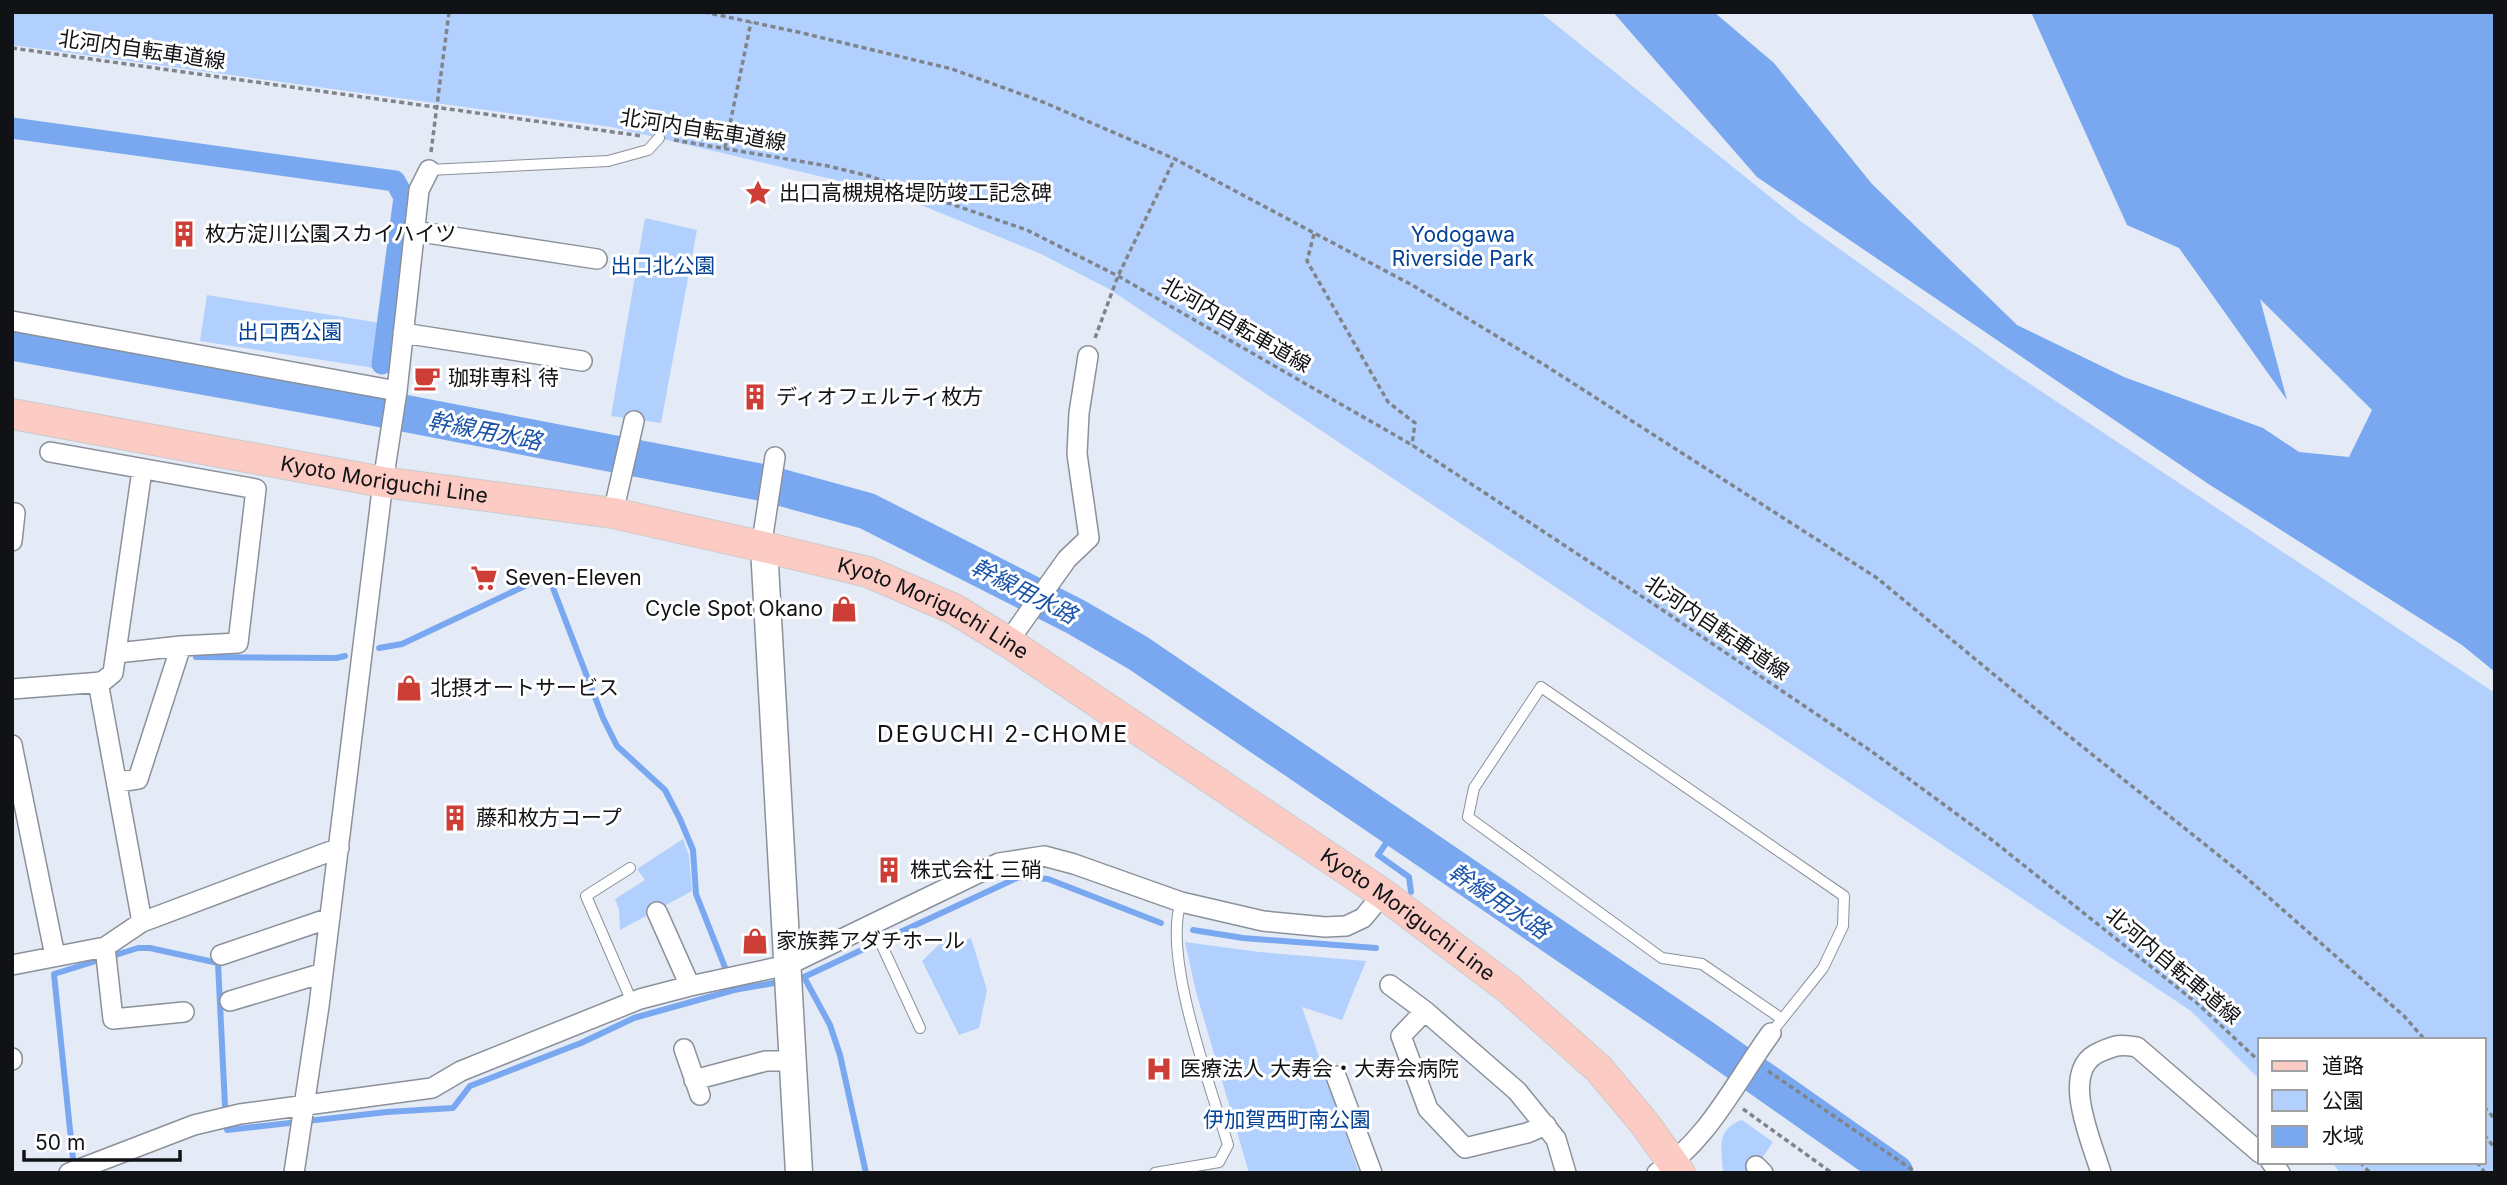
<svg xmlns="http://www.w3.org/2000/svg" width="2507" height="1185" font-family="Inter,'Noto Sans JP',sans-serif">
	<style>
		.green { fill: #b2d0fe }
		.water { fill: #79a8f1 }
		.lines { fill: none; stroke-linecap: round; stroke-linejoin: round }
		.stream { stroke: #79a8f1; stroke-width: 6 }
		.canal { stroke: #79a8f1; stroke-width: 21 }
		.river { stroke: #79a8f1; stroke-width: 37 }
		.lane-casing { stroke: #8b919b; stroke-width: 12 }
		.street-casing { stroke: #8b919b; stroke-width: 22 }
		.secondary-casing { stroke: #8b919b; stroke-width: 29 }
		.primary-casing { stroke: #cacbcc; stroke-width: 32 }
		.path { stroke: #7f848b; stroke-width: 3.5; stroke-dasharray: 5 3.5; stroke-linecap: butt }
		.lane { stroke: #fff; stroke-width: 10 }
		.street { stroke: #fff; stroke-width: 19 }
		.secondary { stroke: #fff; stroke-width: 26 }
		.primary { stroke: #fbcbc4; stroke-width: 30 }
		.labels { text-anchor: middle; stroke-width: 6; stroke-linejoin: round; paint-order: stroke }
		.street-label { font-size: 21px; fill: #101216; stroke: #fff }
		.poi-label { font-size: 21px; fill: #101216; stroke: #fff; text-anchor: start }
		.park-label { font-size: 21px; fill: #054295; stroke: #fff }
		.water-label { font-size: 23px; font-style: italic; fill: #1b53a8; stroke: #fff }
		.neighbourhood-label { font-size: 23px; letter-spacing: 2px; fill: #101216; stroke: #fff }
	</style>
	<rect width="100%" height="100%" fill="#e4ebf6"/>
	<path class="green" d="M12,12H1540L1799,220L2006,368L2495,693V1173H2340L2332,1162H2484V1040H2260V1080L2191,1011L1109,289L1039,253L894,194L659,138L611,127L12,45Z
		M645,218L697,230L661,423L611,416Z
		M207,295L380,323L374,368L200,341Z
		M683,839L689,856L692,891L620,930L619,909L615,899L645,880L637,869Z
		M952,932L958,944L971,938L987,990L979,1028L959,1035L922,961Z
		M1185,942L1259,952L1366,961L1342,1020L1302,1007L1359,1173H1249L1196,992Z
		M1742,1120L1773,1142L1752,1173H1730L1728,1171L1723,1173C1722,1150 1715,1129 1742,1120Z"/>
	<path class="water" d="M1613,12H1714L1774,63L1872,184L2017,325L2124,377L2263,428L2299,452L2349,457L2372,410L2260,299L2287,400L2179,248L2127,225L2031,12H2495V672L2462,645L2207,483L1757,177Z"/>
	<g class="lines">
		<path class="stream" d="M375,408V400
			M379,648L402,644L548,575L603,718L617,746L665,790L680,819L693,850L696,894L728,975
			M196,657L336,658L345,656
			M1396,829L1378,855L1409,877L1411,892
			M1193,930L1243,938L1376,948
			M894,935L1019,877L1048,879L1161,923
			M227,1130L387,1112L453,1108L470,1086L581,1043L634,1018L734,990L774,983
			M73,1159L54,974L138,948H150L218,963L225,1106
			M866,1173L840,1055L830,1025L804,977L868,947"/>
		<path class="canal" d="M12,128L395,181L404,197L382,364"/>
		<path class="river" d="M12,342L341,401L765,483L867,511L1076,617L1138,653L1703,1038L1895,1173"/>
		<g class="lane-casing">
			<path id="lane" d="M429,170L608,161L648,150L659,138
				M630,868L586,896L632,1002
				M872,924L920,1028
				M1771,1033L1823,968L1843,926L1844,896L1541,687L1474,788L1468,817L1662,958L1702,964L1782,1019
				M1155,1173L1219,1162L1228,1145C1211,1087 1162,957 1181,902"/>
		</g>
		<g class="street-casing">
			<path id="street" d="M414,231L597,259
				M12,321L397,391
				M403,333L582,361
				M50,452L256,489L238,643L181,646L117,653
				M613,513L634,421
				M12,541L15,513
				M764,547L763,535L775,457
				M1008,642L1067,559L1089,538L1077,454L1079,413L1088,356
				M98,682L142,922
				M12,689L102,682L113,673L142,470
				M12,745L55,956
				M118,782L138,779L181,646
				M657,912L690,986
				M105,947L113,1019L184,1012
				M221,955L330,918
				M12,965L105,947L142,922L339,848
				M1390,985L1425,1011L1517,1091L1556,1139L1566,1173
				M230,1001L323,973
				M1425,1011L1401,1036L1428,1109L1465,1148L1527,1133L1546,1125
				M684,1049L700,1095
				M12,1058V1060
				M1336,1076L1372,1173
				M694,1080L766,1061H794
				M2271,1162L2280,1173
				M1756,1166L1763,1173
				M69,1173L194,1125L240,1114L432,1088L461,1071L640,999L690,986L788,965L999,863L1044,856L1074,864L1181,902L1263,921L1325,927L1346,926L1363,918L1383,894
				M294,1173L319,1006L383,482L397,391L419,190L429,170
				M1657,1173C1708,1141 1736,1081 1771,1033
				M2101,1173C2092,1142 2058,1069 2100,1052C2116,1045 2120,1044 2137,1047L2260,1153"/>
		</g>
		<g class="secondary-casing">
			<path id="secondary" d="M764,547L799,1173"/>
		</g>
		<g class="primary-casing">
			<g id="primary">
				<path id="s1" d="M12,414L383,482L613,513L764,547L868,572L954,609L1008,642L1383,894L1509,989L1599,1069L1645,1124L1680,1173"/>
			</g>
		</g>
		<path class="path" d="M704,12L798,32L952,69L1043,102L1175,159L1412,285L1543,364L1877,578L2049,720L2242,874L2404,1016L2425,1040
			M12,48L642,136
			M674,140L828,166L869,176L1027,230L1118,276L1412,445L1658,607L1871,751L1992,840L2198,1004L2260,1062
			M725,148L751,22
			M431,152L449,12
			M1314,234L1307,261L1388,402L1415,423L1412,445
			M1095,338L1118,276L1174,160
			M1768,1071L1917,1173
			M2484,1107L2495,1119
			M1743,1109L1832,1173
			M2484,1135L2495,1148
			M2360,1162L2370,1173
			M2477,1162L2485,1173"/>
		<use href="#lane" class="lane"/>
		<use href="#street" class="street"/>
		<use href="#secondary" class="secondary"/>
		<use href="#primary" class="primary"/>
	</g>
	<defs>
		<g id="sight-bare" transform="scale(2.1)"><path d="M0-6L1.8-2.2L6-1.7L2.9 1.2L3.7 5.4L0 3.3L-3.7 5.4L-2.9 1.2L-6-1.7L-1.8-2.2Z" fill="#cc3e36" stroke="#fff" stroke-width="2.5" paint-order="stroke"/></g>
		<g id="building-bare" transform="scale(2.1)"><path d="M-4-6H4V6H1V3H-1V6H-4ZM-2.5-4.3h1.7v1.8h-1.7ZM.8-4.3h1.7v1.8H.8ZM-2.5-1h1.7V.8h-1.7ZM.8-1h1.7V.8H.8Z" fill="#cc3e36" stroke="#fff" stroke-width="2.5" paint-order="stroke"/></g>
		<g id="cafe-bare" transform="scale(2.1)"><path d="M-5.5-4.5H6V0H3Q3 3.5 0 3.5H-2.5Q-5.5 3.5-5.5 0ZM3-3.2v2h1.7v-2ZM-6 4.5H4V6H-6Z" fill="#cc3e36" stroke="#fff" stroke-width="2.5" paint-order="stroke"/></g>
		<g id="supermarket-bare" transform="scale(2.1)"><path d="M-6-5.5h2.5l.6 2H6L4.5 2H-2.5L-4.4-4H-6ZM-1.5 3.2a1.3 1.3 0 1 0 .1 0ZM3 3.2a1.3 1.3 0 1 0 .1 0Z" fill="#cc3e36" stroke="#fff" stroke-width="2.5" paint-order="stroke"/></g>
		<g id="shop-bare" transform="scale(2.1)"><path d="M-5-2.5h2.3a2.7 3.5 0 0 1 5.4 0H5L5.5 6h-11ZM-1.5-2.5h3a1.5 2.3 0 0 0-3 0Z" fill="#cc3e36" stroke="#fff" stroke-width="2.5" paint-order="stroke"/></g>
		<g id="hospital-bare" transform="scale(2.1)"><path d="M-5-5h3v3.5h4V-5h3V5h-3V1.5h-4V5h-3Z" fill="#cc3e36" stroke="#fff" stroke-width="2.5" paint-order="stroke"/></g>
	</defs>
	<g fill-rule="evenodd">
		<use href="#sight-bare" x="758" y="193"/>
		<use href="#building-bare" x="184" y="234"/>
		<use href="#cafe-bare" x="427" y="378"/>
		<use href="#building-bare" x="755" y="397"/>
		<use href="#supermarket-bare" x="484" y="578"/>
		<use href="#shop-bare" x="844" y="609"/>
		<use href="#shop-bare" x="409" y="688"/>
		<use href="#building-bare" x="455" y="818"/>
		<use href="#building-bare" x="889" y="870"/>
		<use href="#shop-bare" x="755" y="941"/>
		<use href="#hospital-bare" x="1159" y="1069"/>
	</g>
	<g class="labels">
		<g class="street-label">
			<text transform="translate(142 50) rotate(8)" y="7">北河内自転車道線</text>
			<text transform="translate(703 130) rotate(9)" y="7">北河内自転車道線</text>
			<text transform="translate(1236 325) rotate(30)" y="7">北河内自転車道線</text>
			<text dy="7" stroke="none"><textPath href="#s1" startOffset="378">Kyoto Moriguchi Line</textPath></text>
			<text dy="7" stroke="none"><textPath href="#s1" startOffset="945">Kyoto Moriguchi Line</textPath></text>
			<text transform="translate(1717 628) rotate(34)" y="7">北河内自転車道線</text>
			<text dy="7" stroke="none"><textPath href="#s1" startOffset="1512">Kyoto Moriguchi Line</textPath></text>
			<text transform="translate(2173 966) rotate(40)" y="7">北河内自転車道線</text>
		</g>
		<g class="poi-label">
			<text x="779" y="200">出口高槻規格堤防竣工記念碑</text>
			<text x="205" y="241">枚方淀川公園スカイハイツ</text>
			<text x="448" y="385">珈琲専科 待</text>
			<text x="776" y="404">ディオフェルティ枚方</text>
			<text x="505" y="585">Seven-Eleven</text>
			<text x="823" y="616" text-anchor="end">Cycle Spot Okano</text>
			<text x="430" y="695">北摂オートサービス</text>
			<text x="476" y="825">藤和枚方コープ</text>
			<text x="910" y="877">株式会社 三硝</text>
			<text x="776" y="948">家族葬アダチホール</text>
			<text x="1180" y="1076">医療法人 大寿会・大寿会病院</text>
		</g>
		<g class="park-label">
			<text x="1463" y="242">Yodogawa<tspan x="1463" dy="24">Riverside Park</tspan></text>
			<text x="663" y="273">出口北公園</text>
			<text x="290" y="339">出口西公園</text>
			<text x="1287" y="1127">伊加賀西町南公園</text>
		</g>
		<g class="water-label">
			<text transform="translate(485 431) rotate(11)" y="8">幹線用水路</text>
			<text transform="translate(1024 591) rotate(27)" y="8">幹線用水路</text>
			<text transform="translate(1499 901) rotate(34)" y="8">幹線用水路</text>
		</g>
		<g class="neighbourhood-label">
			<text x="1003" y="742">DEGUCHI 2-CHOME</text>
		</g>
	</g>
	<rect width="2507" height="1185" fill="none" stroke="#101216" stroke-width="28"/>
	<rect x="2258" y="1038" width="228" height="126" fill="#ffffff" stroke="#9fa0a2" stroke-width="2"/>
	<rect x="2272" y="1061" width="35" height="10" fill="#fbcbc4" stroke="#9fa0a2" stroke-width="2"/>
	<text x="2322" y="1073" font-size="21" fill="#101216">道路</text>
	<rect x="2272" y="1090" width="35" height="21" fill="#b2d0fe" stroke="#9fa0a2" stroke-width="2"/>
	<text x="2322" y="1108" font-size="21" fill="#101216">公園</text>
	<rect x="2272" y="1126" width="35" height="21" fill="#79a8f1" stroke="#9fa0a2" stroke-width="2"/>
	<text x="2322" y="1143" font-size="21" fill="#101216">水域</text>
	<path d="M24 1150v10h156v-10" fill="none" stroke="#101216" stroke-width="3.5"/>
	<text x="35" y="1150" font-size="21" fill="#101216" stroke="#ffffff" stroke-width="5" paint-order="stroke">50 m</text>
</svg>
